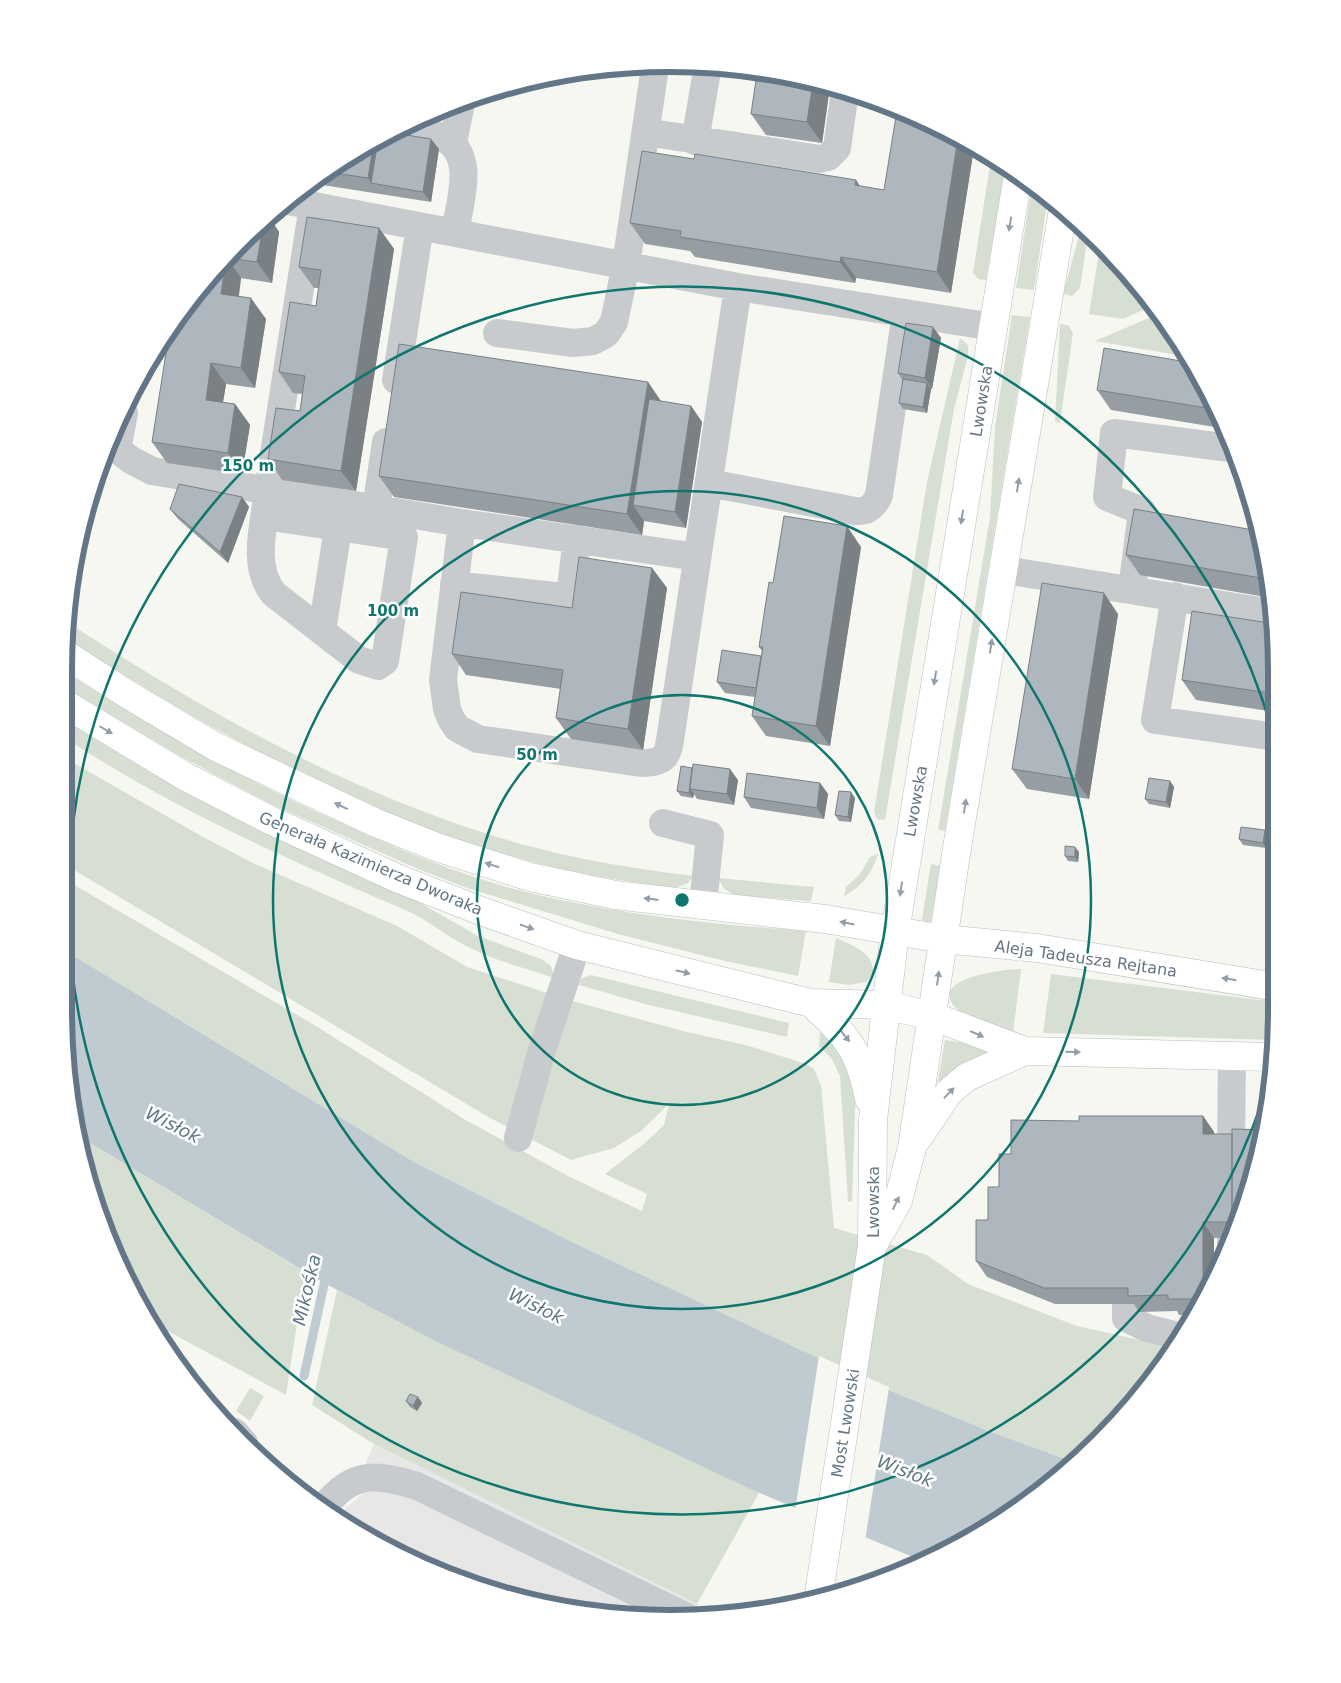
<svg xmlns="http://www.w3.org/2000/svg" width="1341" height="1683" font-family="'DejaVu Sans',sans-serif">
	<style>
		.built { fill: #e7e8e6 }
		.green { fill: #d7dfd3 }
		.water { fill: #bfcbd0 }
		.pier { fill: #f7f7f2 }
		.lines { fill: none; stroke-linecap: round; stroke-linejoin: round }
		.stream { stroke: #bfcbd0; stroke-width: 9 }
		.major-casing { stroke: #b8bcc0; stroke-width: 29 }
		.minor { stroke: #c8cbce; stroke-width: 28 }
		.major { stroke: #fff; stroke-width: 28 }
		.wall { fill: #969da3 }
		.shaded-wall { fill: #7a8084 }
		.building { fill: #aeb7bd; stroke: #7a8084 }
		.oneway { fill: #919fab }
		.ring { fill: none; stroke: #0f766e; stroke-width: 2.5 }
		.labels { text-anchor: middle; stroke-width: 5; stroke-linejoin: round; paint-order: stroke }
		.street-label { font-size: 16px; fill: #627687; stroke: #fff }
		.water-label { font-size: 18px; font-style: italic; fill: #5e7983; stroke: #fff }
		.rim { fill: none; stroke: #627687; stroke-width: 6 }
		.centre { fill: #0f766e; stroke: #fff; stroke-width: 2.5 }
		.ring-label { font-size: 15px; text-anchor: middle; font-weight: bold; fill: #0f766e; stroke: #fff; stroke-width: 5; stroke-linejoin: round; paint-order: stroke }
	</style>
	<rect width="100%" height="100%" fill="#f7f7f2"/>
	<path class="built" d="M374,1444L697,1604L703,1615L670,1619L513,1598L367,1538L338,1515L371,1486L366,1462Z"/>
	<path class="green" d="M991,159L1005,167L986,280L978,279L973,273Z
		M1032,184L1048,197L1034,290L1016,288Z
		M1081,228L1088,234L1080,288L1072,296L1064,294V291Z
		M1100,246L1127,271L1152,306L1123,319L1089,314Z
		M1158,314L1189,357L1095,341Z
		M1012,315L1030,317L945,831L938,830L990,517L995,427Z
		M1060,324L1068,325L1073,333L1060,423L1055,422Z
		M960,338L968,345V356L954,409L885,820L877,819L874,812L927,482Z
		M67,622C209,714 361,800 525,845C580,860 636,869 693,876L688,883L674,888C623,881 571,873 522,859C358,814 206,729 65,637Z
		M65,672C153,729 245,780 342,823C397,849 455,873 514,889C609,914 708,924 806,931L798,976L725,961L618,934L467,888L418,869L269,803L180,756L65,687Z
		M65,721L151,773L261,831L410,897L478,936L541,959L551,966L554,978C526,968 495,961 468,947C448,937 430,922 410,912C291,861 173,809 65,738Z
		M65,758L203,837L255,864L397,926L467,967L572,1001L687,1032L746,1045L806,1064L814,1069L821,1085L834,1228L927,1255L968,1284L1077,1326L1176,1348L1076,1463L991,1432L869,1382L572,1242L414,1162L64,950V879L311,1023L464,1119L568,1176L642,1211L647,1194L605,1174L645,1143L664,1125L669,1104L641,1131L614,1148L571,1160L490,1118L64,864Z
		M878,854C872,873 862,887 844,896L846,887L860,874L870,857Z
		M931,864L940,866L931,921L923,923L922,919Z
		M718,878L814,887L811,901L735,895L724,889Z
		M836,938C852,945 875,953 873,973L866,982L850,985L829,982Z
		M1021,969L1013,1033C994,1026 971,1022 956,1008C926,978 1007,969 1021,969Z
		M1051,974L1277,1002L1275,1040L1043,1033Z
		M591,975L789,1023L787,1037L645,1004L576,984L582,978Z
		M820,1032L837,1045L856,1083L852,1201L848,1202L840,1076L832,1059L819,1046Z
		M945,1040L971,1044L991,1052L941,1083L938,1081Z
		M80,1137L305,1272L286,1395L149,1321L145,1316L84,1169Z
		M337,1290L437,1342L759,1493L697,1604L374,1444L312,1405Z
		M250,1388L264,1396L250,1421L236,1411Z"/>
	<path class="water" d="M64,950L414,1162L572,1242L869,1382L991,1432L1076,1463L974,1538L920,1560L750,1489L437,1342L324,1283L80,1137L64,1013Z"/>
	<path class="pier" d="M819,1356L889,1387L865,1541L795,1511Z"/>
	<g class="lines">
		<path class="stream" d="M304,1376L327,1271"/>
		<g class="major-casing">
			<path id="major" d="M65,654L127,694L216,747L374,822L439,848L530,877L615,895L825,919L943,939L1037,948L1277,987
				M65,704L186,777L272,821L399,879L481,911L577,945L811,1003L885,1005L932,1016L1025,1051L1273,1057
				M811,1003C846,1034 860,1051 869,1099
				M918,1138L949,1092L967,1077L1025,1051
				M873,1245L898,1201L912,1148L956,854L1063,210
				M818,1600L872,1246L873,1120L895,932L1018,175"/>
		</g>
		<path class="minor" d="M404,128C416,131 431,132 442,137C477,154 460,201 455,232
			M646,132L820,159L828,157L837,148L845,91
			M695,141L708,65
			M453,143L461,103
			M288,201L738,287L994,327
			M497,333L573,343L593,341L606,334L614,322L626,265L655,67
			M396,380L420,226
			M110,444L131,460L152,471L462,523L697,557
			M117,450L124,413
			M709,483L855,511C868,512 874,507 879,495L906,313
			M376,509L386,442
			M265,516L404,537L385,661L378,666L359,660L274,594C251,567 264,524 268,492L313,206
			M462,523L443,680L447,709L451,719L457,728L478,739L641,763C670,763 668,752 672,727L738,287
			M1004,570L1273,613
			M454,585L563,597L569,593L571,587L577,539
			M1132,589L1142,511L1107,497L1114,433L1230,448
			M1175,596L1155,720L1276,737
			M322,631L338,528
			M663,823L710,835L703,905
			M518,1138L542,1050L577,945
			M1231,1150L1232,1056
			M1231,1238V1244
			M1126,1306V1318L1147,1328L1182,1337
			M234,1432L244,1443
			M325,1506C353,1470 378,1474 417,1486L687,1617"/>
		<use href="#major" class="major"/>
	</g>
	<path class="wall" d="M828,84L830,86L822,143L766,135L751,114Z
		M442,111L441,120L427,118Z
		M939,126L974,148L951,293L856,278L855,283L695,257L690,251L645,244L630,223L860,186L884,190Z
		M431,139L439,149L431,202L310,183L367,145Z
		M270,218L279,232L272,283L241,278L239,296L266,319L255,388L226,384L223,402L235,404L250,425L242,474L167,463L152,442L214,271Z
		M379,228L394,249L356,491L282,480L268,459L300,411L302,394L293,393L279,372L316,306L319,288H314L299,267Z
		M933,327L941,338L932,389H931L927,413L903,409L899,403L903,381L898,373Z
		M1196,367L1221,428L1111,410L1097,390Z
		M648,382L661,401L691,406L702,422L686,528L644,521L642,535L394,497L379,476Z
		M242,497L249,507L228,563L178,519L170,509Z
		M1259,531L1271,598L1140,575L1126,555Z
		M861,547L830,746L766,736L752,716L755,697L725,693L717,682L761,656L762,651L759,647L773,583Z
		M652,568L667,588L643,750L571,739L556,718L561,689L466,675L452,654L572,608Z
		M1118,614L1089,799L1027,789L1012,769Z
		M1276,631V712L1196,700L1182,680Z
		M738,780L734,805L697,799L694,794L693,798L681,796L677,791Z
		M1170,781L1174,787L1170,808L1149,804L1145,799Z
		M820,783L828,794L824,819L751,808L744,797Z
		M855,798L851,822L839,821L835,815Z
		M1265,830L1268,836L1266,848L1243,845L1239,839Z
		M1079,852L1078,862L1068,861L1065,856Z
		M1277,863V882L1274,881L1270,876Z
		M1203,1116L1214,1132V1134H1232V1238H1214V1276L1193,1315H1179L1177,1311L1139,1312L1134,1304H1055L987,1277L976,1261L988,1220L999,1187L1079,1121Z
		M418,1397L422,1403L417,1411L410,1407L406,1401Z"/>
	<path class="shaded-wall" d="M813,82L830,86L822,143L807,122Z
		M442,111L441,120L436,114Z
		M385,137L371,183L368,178L374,142Z
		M958,138L974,148L951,293L937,272Z
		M431,139L439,149L431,202L423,192Z
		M856,180L870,201L855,185Z
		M270,218L279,232L272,283L257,262L263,225Z
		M379,228L394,249L356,491L341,471Z
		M841,257L856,278L855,283L840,262Z
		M227,258L241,278L236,314L221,294L226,259Z
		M251,298L266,319L255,388L241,368Z
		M933,327L941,338L932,389L925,378Z
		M211,363L226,384L220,420L206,400Z
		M648,382L662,403L633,505L644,521L642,535L627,514Z
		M927,383L931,389L927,413L923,407Z
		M235,404L250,425L242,474L228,453Z
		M691,406L702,422L686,528L675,512Z
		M242,497L249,507L228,563L220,552Z
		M847,526L861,547L830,746L816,726Z
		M652,568L667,588L643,750L628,729Z
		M1104,593L1118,614L1089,799L1075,779Z
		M730,769L738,780L734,805L727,794Z
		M1170,781L1174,787L1170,808L1166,802Z
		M820,783L828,794L824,819L817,808Z
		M690,789L694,794L693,798L689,793Z
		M851,792L855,798L851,822L848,817Z
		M1265,830L1268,836L1266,848L1263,843Z
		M1075,847L1079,852L1078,862L1075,857Z
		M1203,1116L1214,1132V1150L1203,1134Z
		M1203,1222L1214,1238V1276L1206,1291L1203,1286Z
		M1200,1287L1205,1294L1201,1301L1199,1299Z
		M418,1397L422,1403L417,1411L413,1406Z"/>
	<path class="building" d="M757,73L813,82L807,122L751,114Z
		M897,110L939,126L958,138L937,272L841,257L840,262L680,237L681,231L630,223L642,151L694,159L695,154L856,180L855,185L884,190Z
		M394,133L431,139L423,192L371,183L378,140Z
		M374,142L368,178L327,172L367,145Z
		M307,217L379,228L341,471L268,459L276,408L300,411L305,376L279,372L290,302L316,306L321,270L299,267Z
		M263,225L257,262L228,258Z
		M226,259L221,294L251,298L241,368L211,363L206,400L235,404L228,453L152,442L169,334L214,271Z
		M906,323L933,327L925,378L898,373Z
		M399,344L648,382L627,514L379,476Z
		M1104,348L1193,363L1196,367L1213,409L1097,390Z
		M903,379L927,383L923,407L899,403Z
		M649,399L691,406L675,512L633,505Z
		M179,484L242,497L220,552L170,509Z
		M1134,509L1259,531L1267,579L1126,555Z
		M784,516L847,526L816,726L752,716L763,647H759L769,582L773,583Z
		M579,557L652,568L628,729L556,718L563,670L452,654L461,592L572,608Z
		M1042,583L1104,593L1075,779L1012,769Z
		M1192,611L1275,624L1276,631V694L1182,680Z
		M722,650L761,656L756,688L717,682Z
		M693,764L730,769L727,794L690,789Z
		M681,766L692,768L689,793L677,791Z
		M747,773L820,783L817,808L744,797Z
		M1149,778L1170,781L1166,802L1145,799Z
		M839,791L851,792L848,817L835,815Z
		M1241,827L1265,830L1263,843L1239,839Z
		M1065,846L1075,847V857L1065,856Z
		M1272,862L1277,863V877L1270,876Z
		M1079,1116H1203V1134H1232V1222H1203V1286L1200,1287L1199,1299H1168V1295L1128,1296V1288H1044L976,1261V1220H988V1187H999V1154H1011V1120L1079,1121Z
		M1232,1129L1266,1130L1232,1240Z
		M410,1394L418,1397L413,1406L406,1401Z"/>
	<defs><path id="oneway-solid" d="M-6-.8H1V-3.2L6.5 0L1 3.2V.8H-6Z" transform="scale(1.25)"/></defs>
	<g class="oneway">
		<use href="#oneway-solid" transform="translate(1010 224) rotate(99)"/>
		<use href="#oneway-solid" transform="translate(1018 485) rotate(-81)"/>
		<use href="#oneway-solid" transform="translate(962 517) rotate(99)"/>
		<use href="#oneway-solid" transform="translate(991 646) rotate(-81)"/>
		<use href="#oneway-solid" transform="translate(935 678) rotate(99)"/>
		<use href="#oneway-solid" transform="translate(106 730) rotate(30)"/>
		<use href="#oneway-solid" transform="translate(341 806) rotate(-155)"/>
		<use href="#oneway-solid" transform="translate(965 806) rotate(-81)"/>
		<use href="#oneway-solid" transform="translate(492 865) rotate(-163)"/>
		<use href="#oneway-solid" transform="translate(901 889) rotate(98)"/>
		<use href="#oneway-solid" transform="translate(651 899) rotate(-173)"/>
		<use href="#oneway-solid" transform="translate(847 923) rotate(-169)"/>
		<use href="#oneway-solid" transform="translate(527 927) rotate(19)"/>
		<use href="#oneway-solid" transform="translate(683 972) rotate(14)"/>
		<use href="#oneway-solid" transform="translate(938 978) rotate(-82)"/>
		<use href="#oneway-solid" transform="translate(1229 979) rotate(-171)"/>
		<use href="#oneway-solid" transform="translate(977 1034) rotate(23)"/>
		<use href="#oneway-solid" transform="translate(845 1036) rotate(51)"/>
		<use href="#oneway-solid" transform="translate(1073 1052) rotate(1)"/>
		<use href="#oneway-solid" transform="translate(949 1093) rotate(-46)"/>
		<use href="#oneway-solid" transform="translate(896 1203) rotate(-65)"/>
	</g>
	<g class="ring">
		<circle cx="682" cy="900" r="205"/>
		<circle cx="682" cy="900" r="409"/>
		<path d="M1271 1074A614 614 0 1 1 1275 741"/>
	</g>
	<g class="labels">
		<g class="street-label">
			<text transform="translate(981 401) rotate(-81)" y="6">Lwowska</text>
			<text transform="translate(915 801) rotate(-80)" y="6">Lwowska</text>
			<text transform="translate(371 863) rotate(23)" y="6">Generała Kazimierza Dworaka</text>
			<text transform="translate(1086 958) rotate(8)" y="6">Aleja Tadeusza Rejtana</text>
			<text transform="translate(873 1202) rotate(-90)" y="6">Lwowska</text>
			<text transform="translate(845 1423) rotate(-81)" y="6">Most Lwowski</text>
		</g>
		<g class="water-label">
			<text transform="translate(173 1125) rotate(27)" y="6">Wisłok</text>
			<text transform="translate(307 1290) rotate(-77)" y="6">Mikośka</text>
			<text transform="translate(536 1306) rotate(26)" y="6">Wisłok</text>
			<text transform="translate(905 1471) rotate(21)" y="6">Wisłok</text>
		</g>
	</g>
	<path d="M0 0H1341V1683H0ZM670 72H670A598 598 0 0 1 1268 670V1012A598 598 0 0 1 670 1610H670A598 598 0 0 1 72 1012V670A598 598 0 0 1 670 72Z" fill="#fff" fill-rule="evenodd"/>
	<path class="rim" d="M670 72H670A598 598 0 0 1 1268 670V1012A598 598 0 0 1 670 1610H670A598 598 0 0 1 72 1012V670A598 598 0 0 1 670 72Z"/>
	<circle cx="682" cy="900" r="8" class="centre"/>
	<g class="ring-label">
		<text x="248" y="471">150 m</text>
		<text x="393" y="616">100 m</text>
		<text x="537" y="760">50 m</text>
	</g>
</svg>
